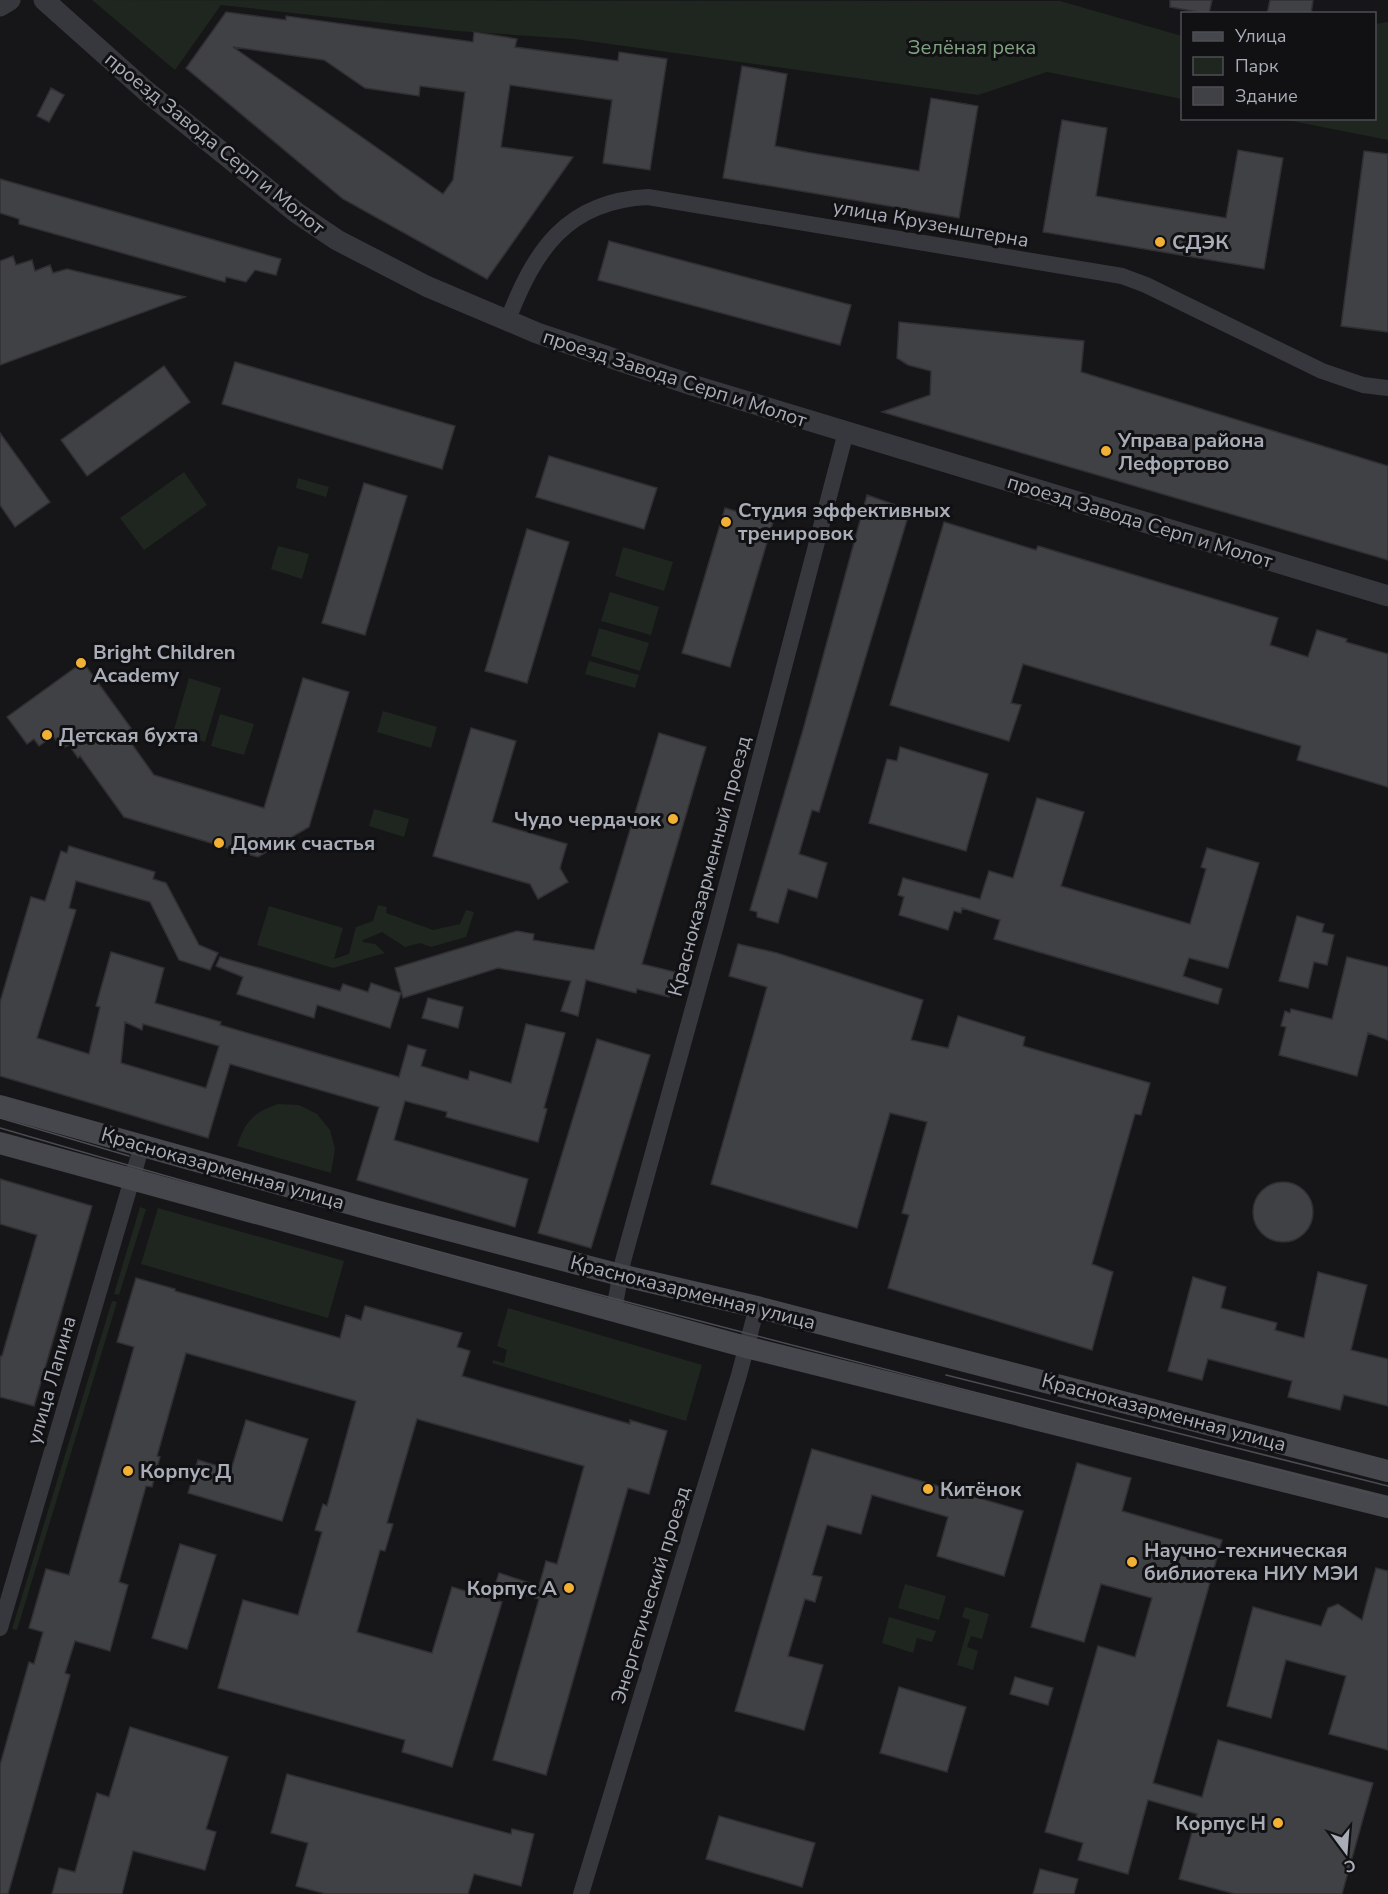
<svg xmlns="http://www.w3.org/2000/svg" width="1388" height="1894" font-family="'Nunito Sans',sans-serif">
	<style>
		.green { fill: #1e261f }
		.building { fill: #404145; stroke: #303034; stroke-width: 1.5; fill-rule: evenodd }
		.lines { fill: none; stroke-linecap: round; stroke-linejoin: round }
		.minor { stroke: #37383d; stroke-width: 16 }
		.tertiary { stroke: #37383d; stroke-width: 21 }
		.secondary { stroke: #45474d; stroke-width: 22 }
		.tram { stroke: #4a4c52; stroke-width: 1.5 }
		.poi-dot { fill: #f2b134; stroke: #111113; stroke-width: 2 }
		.labels { text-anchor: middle; stroke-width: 6; stroke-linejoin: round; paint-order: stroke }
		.park-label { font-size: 20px; fill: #7fa381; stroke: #111113 }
		.street-label { font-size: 20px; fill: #a8adb8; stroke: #111113 }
		.poi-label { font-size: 20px; font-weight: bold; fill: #a8adb8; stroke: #111113; text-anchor: start }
	</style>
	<rect width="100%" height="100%" fill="#161618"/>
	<path class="green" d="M92,0L1060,1L1182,36V99L1047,72L978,95L574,39L457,31L221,5L175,70Z
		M1388,22V140L1282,119L1374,118L1375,24Z
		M184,472L207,505L144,550L120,518Z
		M298,478L329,487L326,497L296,488Z
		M278,546L309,554L302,579L271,569Z
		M623,547L673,562L664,591L615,576Z
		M610,592L659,607L651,635L601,621Z
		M599,628L649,643L640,671L591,656Z
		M589,661L639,675L635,688L585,674Z
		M189,678L221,688L205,742L173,733Z
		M383,711L437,727L431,748L377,732Z
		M220,714L254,724L244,755L211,746Z
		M374,809L409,819L404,837L369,826Z
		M378,905L387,907L386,913L433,930L460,924L466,910L474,912L466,937L431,947L420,943L405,947L382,932L363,940L362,942L375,944L385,953L333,968L257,945L269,906L343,928L334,959L349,954L356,927L373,921Z
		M278,1104L299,1105L317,1114L330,1130L335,1149L331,1173L237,1146C246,1120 253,1113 278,1104Z
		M140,1207L146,1209L119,1295L114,1294Z
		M158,1208L344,1261L328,1318L141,1264Z
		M112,1301L117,1302L17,1630L12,1629Z
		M508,1308L702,1365L686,1421L492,1363L493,1360L504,1363L507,1350L497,1346Z
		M905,1584L946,1596L939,1620L898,1608Z
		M965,1607L989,1614L982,1639L971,1636L967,1647L978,1651L973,1670L957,1665L970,1620L962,1617Z
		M889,1617L936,1631L932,1642L917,1638L913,1653L882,1643Z"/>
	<path class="building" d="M1170,0H1212L1209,14L1170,7Z
		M1270,0H1313L1311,14H1267Z
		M226,12L286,20V16L473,42L474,32L517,39L515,47L618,61L619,52L667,59L650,170L603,163L612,100L510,85L501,147L573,157L487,279L343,199L186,68ZM233,47L324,60L365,88L419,96L420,86L465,92L453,180L443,194Z
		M742,66L787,74L775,146L811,153L919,171L931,98L978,106L959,218L723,178Z
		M51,88L64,95L49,122L37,116Z
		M1062,120L1107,128L1096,196L1124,201L1226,218L1238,150L1283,158L1264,269L1043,232Z
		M1364,151L1388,154V332L1341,326Z
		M0,179L281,259L276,275L255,270L246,282L226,277L225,282L19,224V219L0,213Z
		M609,241L851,305L840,345L598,280Z
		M13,256L16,265L32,260L35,271L50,265L53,273L67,269L185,297L0,365V261Z
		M899,322L1084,341L1081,372L1388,466V560L882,412L930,395L931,371L908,365L897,358Z
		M235,362L455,426L442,469L222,404Z
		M164,366L190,402L87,476L61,440Z
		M0,433L50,502L15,527L0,505Z
		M549,456L657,488L644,529L536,497Z
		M364,483L407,496L365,635L322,623Z
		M867,495L910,510L819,812L812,810L799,854L827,863L817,898L788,889L778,923L757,917V912L750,910L803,730Z
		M725,508L773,522L730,667L682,653Z
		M944,522L1036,550L1038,546L1278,618L1270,645L1308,657L1317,630L1347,639L1346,642L1388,654V787L1297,760L1301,746L1023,664L1011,703L1021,705L1009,741L890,705Z
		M527,529L569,542L527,683L485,671Z
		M83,662L131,728L124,733L154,775L264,808L303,678L349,692L309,827L258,857L124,817L80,756L78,758L69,745L65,747L61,741L58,743L53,736L39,746L34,739L27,744L7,717Z
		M471,728L516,741L492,822L567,844L560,868L568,882L538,899L530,884L433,856Z
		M659,733L706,747L642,964L675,972L669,997L637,989L636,993L586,980L578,1016L561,1011L571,981L498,968L403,998L395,968L517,931L534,934L533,940L594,950Z
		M900,747L988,774L966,851L869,823L887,759L897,761Z
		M1037,798L1084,812L1061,886L1190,924L1206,869L1201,867L1207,848L1259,863L1228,968L1189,958L1183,976L1222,989L1218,1004L994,939L1000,920L962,908L961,913L954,911L948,930L899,915L904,897L898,895L903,878L980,899L989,871L1013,878Z
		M69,846L155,872L153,879L166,883L199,945L218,953L210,970L179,960L150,902L76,881L69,908L76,910L37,1038L89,1054L100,1007L96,1006L111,952L164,968L155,1003L221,1022L220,1025L399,1077L408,1045L426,1050L421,1066L468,1080L470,1071L511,1083L526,1024L565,1033L544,1108L547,1109L538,1142L446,1117L447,1112L405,1101L394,1140L528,1179L515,1227L357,1180L379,1107L306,1086L230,1064L208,1138L0,1076V1002L31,897L45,901L61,851L67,853ZM125,1022L142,1030L143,1024L219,1046L206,1088L121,1063Z
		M1297,916L1324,924L1322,932L1334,935L1327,965L1314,962L1308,988L1279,981Z
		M738,944L777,953L923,1000L911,1040L948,1048L958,1016L1025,1037L1023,1046L1150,1083L1141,1115L1135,1114L1092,1264L1113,1272L1092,1350L888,1288L909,1215L902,1213L927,1122L890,1113L857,1228L711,1184L767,987L729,976Z
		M220,957L340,991L343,984L368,992L371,983L401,993L390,1028L317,1005L314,1018L237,994L243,977L216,966Z
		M1347,957L1388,967V1040L1368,1033L1357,1076L1279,1055L1286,1027L1281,1026L1285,1011L1290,1013L1291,1009L1332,1019Z
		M428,998L463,1007L458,1028L422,1018Z
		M597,1039L650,1055L591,1248L538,1233Z
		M0,1179L92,1206L34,1406L0,1397V1356H2L37,1235L0,1224Z
		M1253 1212a30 30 0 1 1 60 0a30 30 0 1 1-60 0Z
		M1318,1272L1367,1285L1351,1350L1388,1359V1406L1344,1395L1340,1410L1288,1397L1292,1381L1208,1359L1202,1380L1168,1371L1193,1277L1226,1287L1221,1308L1277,1323L1275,1330L1304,1338Z
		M136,1278L175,1289V1291L340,1338L346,1315L361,1320L365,1306L462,1333L457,1347L470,1351L462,1376L630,1424V1420L667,1431L649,1494L628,1488L546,1775L493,1760L539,1599L511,1591L510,1597L493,1591L499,1573L539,1586L546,1561L557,1564L584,1466L417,1419L387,1523L393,1524L385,1551L380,1550L357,1632L432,1653L452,1587L502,1602L452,1767L402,1752L405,1740L218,1688L243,1600L298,1615L322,1532L315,1530L323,1504L327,1506L356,1401L186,1353L157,1456L160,1457L152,1487L146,1486L119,1582L128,1585L110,1651L75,1641L65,1673L70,1675L8,1894H0V1765L29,1662L34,1664L43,1632L29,1628L46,1569L69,1575L134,1347L117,1342Z
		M246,1420L308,1439L282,1521L188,1493L198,1460L231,1470Z
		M812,1449L1023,1511L1004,1576L937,1556L948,1517L872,1495L861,1534L827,1525L812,1575L822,1577L815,1602L805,1599L788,1656L823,1665L804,1730L735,1711Z
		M1077,1463L1131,1478L1122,1511L1222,1540L1153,1783L1202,1797L1218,1740L1373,1783L1342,1894H1235L1179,1879L1197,1814L1148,1800L1128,1874L1078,1860L1083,1843L1045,1832L1098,1646L1135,1657L1152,1598L1101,1584L1084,1642L1031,1627Z
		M180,1544L216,1555L187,1649L152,1638Z
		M1376,1568L1388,1571V1750L1329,1734L1346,1676L1286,1660L1271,1718L1227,1706L1253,1607L1321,1626L1328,1608L1338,1604L1362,1620Z
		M1015,1677L1053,1688L1048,1705L1010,1694Z
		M899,1687L966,1707L947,1772L880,1753Z
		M130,1727L228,1757L206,1829L216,1832L205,1870L133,1851L122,1894H52L59,1868L75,1872L97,1793L109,1797Z
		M287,1774L511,1834L512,1829L534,1834L521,1886L474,1874L468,1894H326L296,1886L308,1843L271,1833Z
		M719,1816L815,1843L802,1887L706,1859Z
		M1040,1869L1078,1879L1074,1894H1033Z"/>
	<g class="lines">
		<path class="minor" d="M507,322C534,251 566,201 648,197L1122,276L1146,285L1322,371L1363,385L1388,388
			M614,1310L623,1261L716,925L846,432
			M0,1628L142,1145
			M581,1894L739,1375L757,1307"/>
		<path class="tertiary" d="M44,0L146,91L297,213L337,240L426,286L537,333L692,385L1388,596
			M0,6L10,0"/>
		<path class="secondary" d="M0,1106L376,1211L620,1275L757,1307L1388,1471
			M0,1143L746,1347L1388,1507"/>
		<path class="tram" d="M0,1118L129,1156
			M0,1128C459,1263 924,1379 1388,1498
			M946,1375L1388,1486"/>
	</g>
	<g class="poi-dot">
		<circle cx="1160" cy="242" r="6"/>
		<circle cx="1106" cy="451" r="6"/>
		<circle cx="726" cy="522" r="6"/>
		<circle cx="81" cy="663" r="6"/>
		<circle cx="47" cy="735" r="6"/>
		<circle cx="673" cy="819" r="6"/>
		<circle cx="219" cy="843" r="6"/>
		<circle cx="128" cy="1471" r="6"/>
		<circle cx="928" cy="1489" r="6"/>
		<circle cx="1132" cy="1562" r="6"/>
		<circle cx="569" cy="1588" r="6"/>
		<circle cx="1278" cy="1823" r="6"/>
	</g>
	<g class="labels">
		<g class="park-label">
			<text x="972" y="54">Зелёная река</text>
		</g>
		<g class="street-label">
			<text transform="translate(215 143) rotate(39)" y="7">проезд Завода Серп и Молот</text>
			<text transform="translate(931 223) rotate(10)" y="7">улица Крузенштерна</text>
			<text transform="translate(675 378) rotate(18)" y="7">проезд Завода Серп и Молот</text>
			<text transform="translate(1140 521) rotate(17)" y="7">проезд Завода Серп и Молот</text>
			<text transform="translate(709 866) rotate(-75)" y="7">Красноказарменный проезд</text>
			<text transform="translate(223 1168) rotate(16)" y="7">Красноказарменная улица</text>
			<text transform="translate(693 1292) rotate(14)" y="7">Красноказарменная улица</text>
			<text transform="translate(51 1380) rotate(-74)" y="7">улица Лапина</text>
			<text transform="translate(1164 1412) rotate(15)" y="7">Красноказарменная улица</text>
			<text transform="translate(650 1595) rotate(-73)" y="7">Энергетический проезд</text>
		</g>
		<g class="poi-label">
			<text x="1172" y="249">СДЭК</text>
			<text x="1118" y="447">Управа района<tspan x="1118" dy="23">Лефортово</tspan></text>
			<text x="738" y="517">Студия эффективных<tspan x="738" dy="23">тренировок</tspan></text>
			<text x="93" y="659">Bright Children<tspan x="93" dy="23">Academy</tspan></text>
			<text x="59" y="742">Детская бухта</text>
			<text x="661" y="826" text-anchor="end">Чудо чердачок</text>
			<text x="231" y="850">Домик счастья</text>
			<text x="140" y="1478">Корпус Д</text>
			<text x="940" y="1496">Китёнок</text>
			<text x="1144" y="1557">Научно-техническая<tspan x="1144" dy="23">библиотека НИУ МЭИ</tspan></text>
			<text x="557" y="1595" text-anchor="end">Корпус А</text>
			<text x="1266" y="1830" text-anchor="end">Корпус Н</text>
		</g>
	</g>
	<rect x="1181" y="12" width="195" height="108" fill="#111113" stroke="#4d4f55" stroke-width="1.5"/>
	<rect x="1193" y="32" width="30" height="9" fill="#45474d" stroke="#4d4f55" stroke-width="1.5"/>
	<text x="1235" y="42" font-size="18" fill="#a8adb8">Улица</text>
	<rect x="1193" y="57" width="30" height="18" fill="#1e261f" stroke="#4d4f55" stroke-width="1.5"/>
	<text x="1235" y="72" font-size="18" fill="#a8adb8">Парк</text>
	<rect x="1193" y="87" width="30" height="18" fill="#404145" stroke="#4d4f55" stroke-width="1.5"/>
	<text x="1235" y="102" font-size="18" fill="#a8adb8">Здание</text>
	<g transform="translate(1346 1852) rotate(164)" stroke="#111113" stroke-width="4.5" paint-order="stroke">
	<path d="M0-4.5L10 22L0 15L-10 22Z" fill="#a8adb8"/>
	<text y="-9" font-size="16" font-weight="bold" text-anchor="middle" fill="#a8adb8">С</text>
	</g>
</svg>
